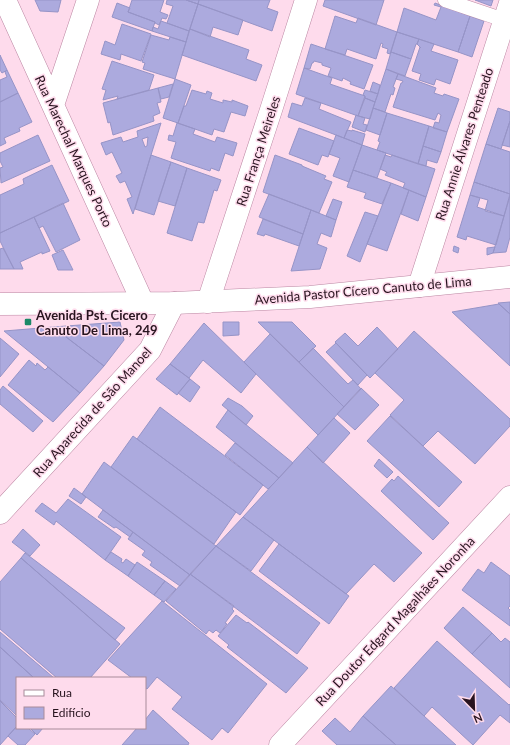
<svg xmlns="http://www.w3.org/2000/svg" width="510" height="745" font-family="Lato,sans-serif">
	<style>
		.building { fill: #acaade; stroke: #9694c7; fill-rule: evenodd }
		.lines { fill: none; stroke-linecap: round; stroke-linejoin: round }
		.lane-casing { stroke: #bb86a2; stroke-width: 15 }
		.street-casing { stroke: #bb86a2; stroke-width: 23 }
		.secondary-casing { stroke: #bb86a2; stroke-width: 23 }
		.lane { stroke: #fff; stroke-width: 14 }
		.street { stroke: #fff; stroke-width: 22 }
		.secondary { stroke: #fff; stroke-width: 22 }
		.poi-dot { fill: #1c8967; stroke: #fedbec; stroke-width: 1.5 }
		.labels { text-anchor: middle; stroke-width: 3; stroke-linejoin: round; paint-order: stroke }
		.street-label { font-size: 13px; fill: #28141f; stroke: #fedbec }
		.poi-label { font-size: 13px; font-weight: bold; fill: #28141f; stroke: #fedbec; text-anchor: start }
	</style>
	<rect width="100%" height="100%" fill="#fedbec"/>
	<path class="building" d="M35,0H61L58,12L40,11Z
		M132,0H164L160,12L168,15L166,19L162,18L159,25L155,23V22L128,12Z
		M167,0H186L198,4L189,31L167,23L173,6L166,4Z
		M186,0H199L198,4Z
		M199,0H270L267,8L278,12L272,31L198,4Z
		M325,0H384L376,25L323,6Z
		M475,0H493L491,6Z
		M117,3L130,8L128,12L155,22L152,31L112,17Z
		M435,3L470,16L458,52L397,32L404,8L436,20L441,7L434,5Z
		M198,4L243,20L238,35L213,27L210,37L190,29Z
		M335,16L356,23L358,18L397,32L390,54L387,53L388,49L382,47L383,44L381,43L376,59L347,49L345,55L325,49Z
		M470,16L484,21L472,57L458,52Z
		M161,21L189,31L186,42L152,31L153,27L158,29Z
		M122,24L151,34L141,61L121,54L120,60L101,54L105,41L115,45Z
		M190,29L249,50L246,59L262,65L256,81L182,55Z
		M397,32L419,39L417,44H416L411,59L391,52Z
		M151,35L169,40L170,37L186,42L175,79L143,69L145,63L142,62Z
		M419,39L434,44L431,51L458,60L450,84L436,79L434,85L419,80L421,74L412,71L420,47L421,48L417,44Z
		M311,44L373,65L364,89L350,84L351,82L343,78L342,81L328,76L331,68L322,65V63L314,61L313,63H312L310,69L304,68Z
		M391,52L411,59L405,76L386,69Z
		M0,55L7,70L2,73L0,70Z
		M112,61L154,75L149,90L117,99L118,96L103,100L106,90L102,89Z
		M304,68L332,78L330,84L365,96L358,116L296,94Z
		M386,69L398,74L393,87L395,88L393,95L391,94L385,112L373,108Z
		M7,70L18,93L0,102V80L7,77L5,72Z
		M398,74L436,88L434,93L443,96L444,94L459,99L447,132L433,128L435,122L439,123L441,115L438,113L435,120L393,107L401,83H402L403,81L396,79Z
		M175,79L191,85L178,123L163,118Z
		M373,82L380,85L378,94L370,91Z
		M173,84L169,97L161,99L158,88Z
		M158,88L161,102L157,103L160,113L153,116L154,121L113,135L110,122L108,123L103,103Z
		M192,90L206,94L207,91L212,93L210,99L223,103V100L232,102V100L248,106L245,116L231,112L224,132L214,129L212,135L178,123L184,106H186Z
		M365,90L378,94L375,102L365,98V96L363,95Z
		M18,93L32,122L19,128L20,131L4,138L6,143L0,146V102Z
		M305,98L321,103L319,109L351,122L344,138L288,117L292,103L302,106Z
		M365,98L375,102L370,119L358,116Z
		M373,108L387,113L380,135L366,130Z
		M498,108L510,112V121L501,149L486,144Z
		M387,113L429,126L418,164L377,150L380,142L378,141Z
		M356,115L365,118L363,124L367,125L365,132L352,127Z
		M510,121V147L502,145Z
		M161,123L151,155L133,214L127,199L132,197L125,181L120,183L116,176L122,173L112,152L106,155L101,143L121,137L123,142L138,137L137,131ZM148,137L147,146L145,147L142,139Z
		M177,123L195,129L193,134L215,142L217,137L237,143L233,156L225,153L219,171L211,168L210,171L171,158L176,142L168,140L169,135L173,136Z
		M429,126L447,132L441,152L423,146Z
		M299,128L334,141L328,157L322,155L318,165L289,154Z
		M347,130L352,131V130L365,134L362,145L344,138Z
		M38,135L50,161L1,183L0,168L3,167L0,161V153Z
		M336,135L362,145L349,182L333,176L340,158L329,154Z
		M486,144L510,152V194L474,182Z
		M362,145L386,153L377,178L353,170Z
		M423,146L441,152L437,163L427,160L426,166L418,164Z
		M151,155L171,162L154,215L135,209Z
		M275,155L302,165V166L326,176L324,179L332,182L319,213L263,192Z
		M385,155L391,157L392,155L435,169L426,197L403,188L405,183L385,175L387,172L380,169Z
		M171,162L187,168L175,206L158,201Z
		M52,165L69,201L0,233V195L24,184L23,179Z
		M187,168L221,180L217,191L214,190L204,223L198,222L192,241L167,233Z
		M353,170L391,183L382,204L364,198L366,193L347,187Z
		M474,182L510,194L504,216L485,211L488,200L470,195Z
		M391,183L409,190L387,251L367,244Z
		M409,190L426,197L418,221L401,214Z
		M269,194L311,210L303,234L259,217Z
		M470,195L480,198L477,207L504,216L496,245L467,236L466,240L457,237Z
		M510,196V237L506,252L493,253Z
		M333,199L342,202L336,220L326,216Z
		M63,203L80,240L56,252L43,226L39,228L34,217Z
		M311,210L336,220L331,237L321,233L317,244L327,248L320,269L291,271Z
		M365,212L378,216L360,262L347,256Z
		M34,217L50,251L42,254V252L20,262L23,269H14L0,241V233Z
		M263,219L303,234L299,246L265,234L264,236L257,234Z
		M454,246L459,248L458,253L453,251Z
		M495,247L493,253L487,255V248Z
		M3,248L14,269H0V249Z
		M63,250L73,270H58L52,255Z
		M510,302V314L498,303Z
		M499,304L510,314V366L452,312Z
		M120,322L124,340L104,366L53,327Z
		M223,322H239V335L223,336Z
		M258,322H292L316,346L299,362Z
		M204,323L256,374L241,393L203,360L189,378L170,364Z
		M53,327L104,366L80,393L4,331Z
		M377,327L398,349L370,378L335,342L345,333L358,346Z
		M414,331L510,419V426L475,464L438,431L423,446L390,415L404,400L375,373Z
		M270,334L344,407L318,435L244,362Z
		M0,338L19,354L0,377Z
		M336,343L367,375L358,385L326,352Z
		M313,348L348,384L353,380L361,389L344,407L299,362Z
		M29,360L36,366L37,363L45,370L48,367L80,393L53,422L8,385Z
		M170,364L190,379L177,395L156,379Z
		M190,379L200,387L190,402L178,393Z
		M3,386L43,421L33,432L0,404V390Z
		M361,388L379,405L355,430L337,414Z
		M228,398L242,406L253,416L246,425L222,405Z
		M160,407L263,485L240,515L137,439Z
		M228,410L293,463L279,478L216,427Z
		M390,416L462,482L439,507L367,441Z
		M334,418L350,433L323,463L307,447Z
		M133,436L236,512L214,544L111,467Z
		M235,443L279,478L268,489L225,455Z
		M307,447L422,553L394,582L374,564L346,594L243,517Z
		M379,459L393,472L387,478L374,466Z
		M104,462L216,546L190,575L82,494Z
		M398,476L449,523L433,540L381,491L392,479L394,481Z
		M74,488L86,497L81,504L69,496Z
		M68,499L121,537L105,560L56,521L54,525L35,511L42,503L56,513Z
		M103,510L133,532L130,537L116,527L114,528L98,517Z
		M243,517L274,540L251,571L216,546Z
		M23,529L40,545L30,556L12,542Z
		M133,532L190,575L180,586L150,565L152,562L142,555L145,551L128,539Z
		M279,544L349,596L329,624L259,571Z
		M216,546L320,623L297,654L190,574Z
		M111,552L122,559L121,562L123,563L126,559L135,565L128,576L105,560Z
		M25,553L125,628L115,640L21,558Z
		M21,558L120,644L90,678H57L0,629V582Z
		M137,562L165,581L154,595L128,576Z
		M491,562L510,576V606L508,608L510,610V626L462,590L478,569L484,573Z
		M190,574L234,606L232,609L234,611L225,623L227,624L220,633L216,630L213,633L209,630L206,634L166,601Z
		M165,581L176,589L164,602L154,595Z
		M162,601L267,684L228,733L222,728L212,740L172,709L182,697L157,677L147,689L145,688V678H132L108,660Z
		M463,607L492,633L472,654L444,628Z
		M236,615L247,623L248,622L308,668L286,693L227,647L229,645L218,636Z
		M0,632L54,678H34L0,647Z
		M492,633L501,642L505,638L510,642V688L472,654Z
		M437,641L509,705L510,704V723L500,715L473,745L432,707L424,716L394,688Z
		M0,647L34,678H17V716L0,700Z
		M391,686L424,716L456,745H396L363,716Z
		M0,701L17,718V726L0,745Z
		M153,710L189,743L188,745H122L137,728H145V720Z
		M363,716L396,745H337L322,731L335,718L350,732Z
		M17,726V728H28L35,734L25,745H18L8,736Z
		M30,728H43L37,735Z"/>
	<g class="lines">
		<g class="lane-casing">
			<path id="lane" d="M445,0L510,22"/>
		</g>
		<g class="street-casing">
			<path id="street" d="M5,0L143,303
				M53,105L88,0
				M419,286L510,3
				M208,302L271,110L306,0
				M0,513L150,350L174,303
				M280,745L510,497"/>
		</g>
		<g class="secondary-casing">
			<path id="secondary" d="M0,304L174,303L310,297L510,277"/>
		</g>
		<use href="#lane" class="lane"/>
		<use href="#street" class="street"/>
		<use href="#secondary" class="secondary"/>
	</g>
	<rect class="poi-dot" x="24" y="318" width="8" height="8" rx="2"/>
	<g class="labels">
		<g class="street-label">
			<text transform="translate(464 144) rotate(-72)" y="5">Rua Annie Álvares Penteado</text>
			<text transform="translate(74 151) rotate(65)" y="5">Rua Marechal Marques Porto</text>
			<text transform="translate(258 151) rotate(-72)" y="5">Rua França Meireles</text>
			<text transform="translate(363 290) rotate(-5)" y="5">Avenida Pastor Cícero Canuto de Lima</text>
			<text transform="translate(92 412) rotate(-48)" y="5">Rua Aparecida de São Manoel</text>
			<text transform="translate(395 621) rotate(-47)" y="5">Rua Doutor Edgard Magalhães Noronha</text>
		</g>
		<g class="poi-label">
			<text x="36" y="320">Avenida Pst. Cicero<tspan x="36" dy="15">Canuto De Lima, 249</tspan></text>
		</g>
	</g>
	<rect x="16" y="677" width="130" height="52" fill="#fedbec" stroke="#a88b9a"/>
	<rect x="24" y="690" width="20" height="6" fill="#ffffff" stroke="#a88b9a"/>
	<text x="52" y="697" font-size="12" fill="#28141f">Rua</text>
	<rect x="24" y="707" width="20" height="12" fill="#acaade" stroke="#a88b9a"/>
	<text x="52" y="717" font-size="12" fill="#28141f">Edifício</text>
	<g transform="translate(474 709) rotate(157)" stroke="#fedbec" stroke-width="3" paint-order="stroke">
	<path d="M0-3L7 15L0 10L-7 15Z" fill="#28141f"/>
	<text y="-6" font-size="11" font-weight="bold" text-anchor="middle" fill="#28141f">N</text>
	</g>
</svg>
